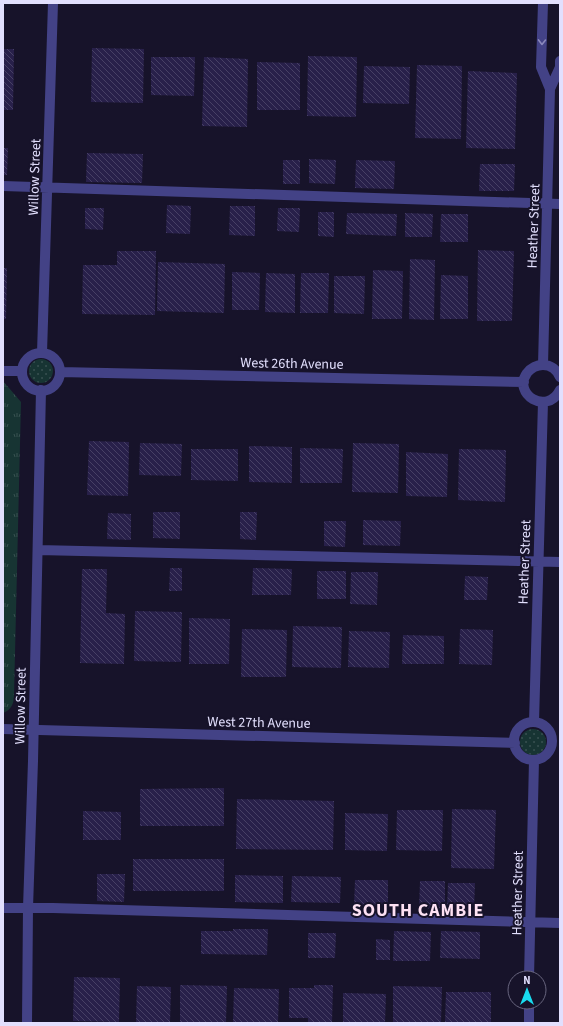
<svg xmlns="http://www.w3.org/2000/svg" width="563" height="1026" font-family="'Source Sans 3',sans-serif">
	<style>
		.park { fill: url(#park-tufts) }
		.garden { fill: url(#garden-dots) }
		.building { fill: url(#building-back-hatch) }
		.lines { fill: none; stroke-linecap: round; stroke-linejoin: round }
		.minor { stroke: #434286; stroke-width: 10 }
		.oneway { stroke: #8b89bc }
		.labels { text-anchor: middle; stroke-width: 4; stroke-linejoin: round; paint-order: stroke }
		.street-label { font-size: 14px; fill: #e2dffd; stroke: #17132a }
		.district-label { font-size: 18px; font-weight: bold; letter-spacing: 1px; fill: #fde1f3; stroke: #17132a }
	</style>
	<defs>
		<pattern id="park-tufts" width="24" height="20" patternUnits="userSpaceOnUse"><rect width="24" height="20" fill="#173433"/><path d="M3 7l-1-3M5 7V3M7 7l1-3M15 17l-1-3M17 17v-4M19 17l1-3" fill="none" stroke="#385151"/></pattern>
		<pattern id="garden-dots" width="8" height="8" patternUnits="userSpaceOnUse"><rect width="8" height="8" fill="#173433"/><path d="M2 2h.1M6 6h.1" fill="none" stroke="#385151" stroke-width="1.8" stroke-linecap="round"/></pattern>
		<pattern id="building-back-hatch" width="6" height="6" patternUnits="userSpaceOnUse"><rect width="6" height="6" fill="#28204a"/><path d="M-1 5l2 2M0 0l6 6M5-1l2 2" fill="none" stroke="#474065"/></pattern>
	</defs>
	<rect width="100%" height="100%" fill="#17132a"/>
	<path class="park" d="M3,381L21,402L14,695C14,704 11,710 3,713Z"/>
	<path class="garden" d="M29 371a12 12 0 1 1 24 0a12 12 0 1 1-24 0Z
		M520 742a13 13 0 1 1 26 0a13 13 0 1 1-26 0Z"/>
	<path class="building" d="M92,48L144,49L143,103L91,102Z
		M3,49H14L13,110H3Z
		M308,56L357,57L356,117L307,116Z
		M151,57H195L194,96L151,95Z
		M204,57L248,59L247,127L202,126Z
		M257,62L300,63V110H257Z
		M417,65L462,66L461,139L415,138Z
		M364,66L410,67L409,104L363,103Z
		M468,71L517,73L515,149L466,148Z
		M3,148H8L7,175H3Z
		M87,153L143,154L142,183L86,182Z
		M309,159L336,160L335,184L309,183Z
		M283,160H300V184H283Z
		M356,160L395,161L394,189L355,188Z
		M480,164H515L514,191H479Z
		M167,205L191,206L190,234L166,233Z
		M230,206H255V236L229,235Z
		M85,208H104L103,230L85,229Z
		M278,208H300L299,232L277,231Z
		M318,212H334V237L318,236Z
		M347,213L397,214L396,236L346,234Z
		M405,213L433,214L432,237H405Z
		M441,214H468V242H440Z
		M478,250L514,251L512,321H477Z
		M117,251H156L155,315L82,314L83,265H117Z
		M410,259L435,260L434,320L409,319Z
		M158,262L225,264L224,313L157,311Z
		M3,268H7L6,319H3Z
		M373,270L403,271L402,319H372Z
		M232,272L260,273L259,310H232Z
		M266,273L295,274V313L265,312Z
		M301,273H329L328,313H300Z
		M441,275L468,276V319H440Z
		M334,276H365L364,314L334,313Z
		M89,441L129,442L128,496L87,495Z
		M140,443L182,444L181,476L139,475Z
		M353,443L399,444L398,493L352,492Z
		M249,446L292,447V483L249,482Z
		M300,448L343,449L342,483H300Z
		M191,449H238V481L191,480Z
		M459,449L506,450L505,502L458,500Z
		M406,452L448,454L447,497L406,496Z
		M153,512H180V539L153,538Z
		M240,512H257L256,540L240,539Z
		M108,513L131,514V540L107,539Z
		M363,520L401,521L400,546L363,545Z
		M324,521H346L345,547L324,546Z
		M170,568H182V591H169Z
		M253,568L292,569L291,595H252Z
		M82,569H107L106,613L125,614L124,664L80,663Z
		M317,571H346V599H317Z
		M351,572H378L377,605L350,604Z
		M465,576L488,577L487,600H464Z
		M135,611L182,612L181,662L134,661Z
		M189,618L230,619L229,664H189Z
		M293,626L342,627L341,668L292,667Z
		M242,629L287,630L286,677H241Z
		M460,629L493,630L492,665L459,664Z
		M349,631L390,632L389,668L348,667Z
		M403,635L444,636V664H402Z
		M224,788V826H140V789Z
		M237,799L334,801L333,850L236,849Z
		M452,809L496,810L494,869L451,868Z
		M397,810H443L442,851L396,850Z
		M83,811L121,812V840H83Z
		M345,813L388,814L387,851L345,850Z
		M133,859H224V891H133Z
		M97,874H125L124,902L97,901Z
		M235,875L283,876V903L235,902Z
		M292,876L341,877L340,903L291,902Z
		M355,880H388V906H354Z
		M420,881H445V909L419,908Z
		M448,883H475L474,909H447Z
		M233,929H268L267,955L201,954V931H233Z
		M394,931L431,932L430,961H393Z
		M441,931L480,932V959L440,958Z
		M308,933H336L335,958H308Z
		M376,939L390,940V960H376Z
		M74,977L120,978L119,1022L73,1021Z
		M180,985L227,986L226,1023H180Z
		M314,985H333L332,1023H308V1018H289V988H314Z
		M137,986L171,987L170,1023H136Z
		M393,986L442,987L441,1023H393Z
		M234,988L279,989L278,1023H233Z
		M446,992H491V1023H445Z
		M343,993L386,994L385,1023H343Z"/>
	<g class="lines">
		<path class="minor" d="M543,3L541,67L550,89
			M3,186L560,204
			M42,353L53,3
			M22 372a19 19 0 1 1 38 0a19 19 0 1 1-38 0Z
			M543,365L550,89L560,67V61
			M3,371H22
			M60,372L524,382
			M560,377C557,370 551,365 543,365C537,365 531,368 527,373C512,394 547,416 560,390
			M38,550L560,562
			M534,722L543,402
			M514 741a19 19 0 1 1 38 0a19 19 0 1 1-38 0Z
			M3,729L515,743
			M3,908H53L560,923
			M529,978L534,760
			M27,1023L28,908L33,761L41,390
			M529,1023V1002"/>
	</g>
	<defs><path id="oneway-chevron" d="M-2-3.5L2.5 0L-2 3.5" fill="none" stroke-width="1.6" stroke-linecap="round" stroke-linejoin="round"/></defs>
	<use class="oneway" href="#oneway-chevron" transform="translate(542 42) rotate(91)"/>
	<g class="labels">
		<g class="street-label">
			<text transform="translate(34 177) rotate(-88)" y="5">Willow Street</text>
			<text transform="translate(533 226) rotate(-88)" y="5">Heather Street</text>
			<text transform="translate(292 363) rotate(1)" y="5">West 26th Avenue</text>
			<text transform="translate(524 562) rotate(-88)" y="5">Heather Street</text>
			<text transform="translate(20 706) rotate(-89)" y="5">Willow Street</text>
			<text transform="translate(259 722) rotate(1)" y="5">West 27th Avenue</text>
			<text transform="translate(517 893) rotate(-89)" y="5">Heather Street</text>
		</g>
		<g class="district-label">
			<text x="418" y="916">SOUTH CAMBIE</text>
		</g>
	</g>
	<rect width="563" height="1026" fill="none" stroke="#e2dffd" stroke-width="8"/>
	<g transform="translate(527 990)"><circle r="19" fill="#17132a" stroke="#68657e"/>
	<path d="M0-3L7 15L0 10L-7 15Z" fill="#19dcef"/>
	<text y="-6" font-size="11" font-weight="bold" text-anchor="middle" fill="#e2dffd">N</text>
	</g>
</svg>
